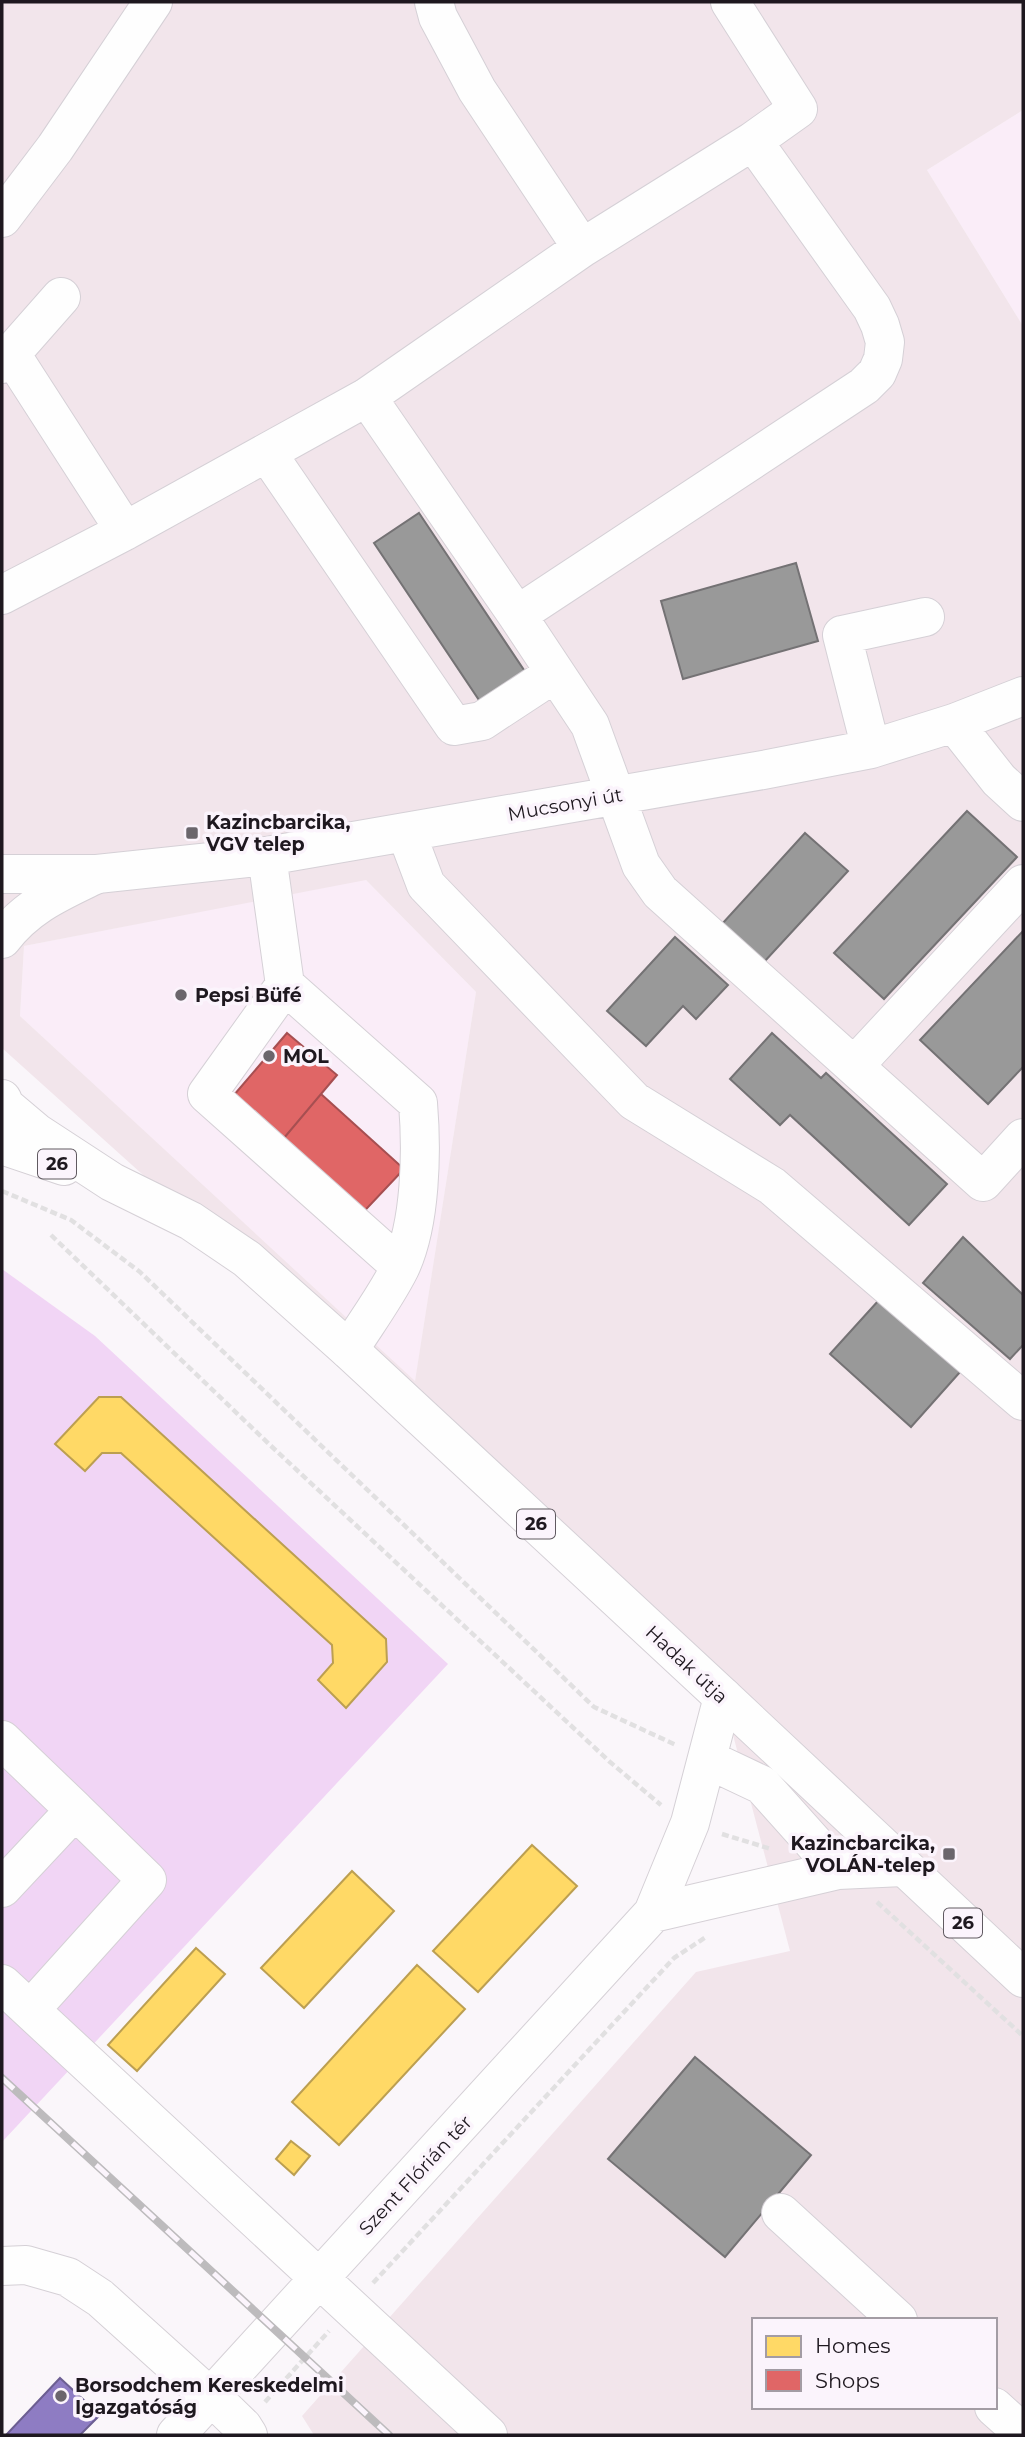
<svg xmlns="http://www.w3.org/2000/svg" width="1025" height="2437" font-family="Montserrat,sans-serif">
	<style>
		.commercial { fill: #faedf8 }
		.industrial { fill: #f2e5eb; fill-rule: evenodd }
		.green { fill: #f1d5f5 }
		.homes { fill: #ffd966; stroke: #bc9f51; stroke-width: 2 }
		.shops { fill: #e06666; stroke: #a64f51; stroke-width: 2 }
		.offices { fill: #8e7cc3; stroke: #6c5e92; stroke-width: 2 }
		.industry { fill: #999; stroke: #747274; stroke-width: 2 }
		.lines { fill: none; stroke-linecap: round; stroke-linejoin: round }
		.minor-casing { stroke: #d5d0d6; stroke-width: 40 }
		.major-casing { stroke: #d5d0d6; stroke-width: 40 }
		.path { stroke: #e1e0e1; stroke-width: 4.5; stroke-dasharray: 7 3.5; stroke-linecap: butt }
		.minor { stroke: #fefefe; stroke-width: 38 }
		.major { stroke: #fefefe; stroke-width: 38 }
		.rail-casing { stroke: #bdbbbd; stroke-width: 8 }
		.rail { stroke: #fbf4fc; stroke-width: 5; stroke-dasharray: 16; stroke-linecap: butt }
		.poi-dot { fill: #6b666c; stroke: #fbf4fc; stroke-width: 2.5 }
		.labels { text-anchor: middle; stroke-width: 7; stroke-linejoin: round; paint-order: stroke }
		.shield { fill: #fbf4fc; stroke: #605a61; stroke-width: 2 }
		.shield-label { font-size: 18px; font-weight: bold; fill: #1e181f }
		.street-label { font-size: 19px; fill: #1e181f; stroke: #fbf4fc }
		.poi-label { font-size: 19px; font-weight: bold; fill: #1e181f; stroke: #fbf4fc; text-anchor: start }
	</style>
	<rect width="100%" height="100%" fill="#faf6fa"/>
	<path class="commercial" d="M1023,110V326L927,170Z
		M365,879L476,992L415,1382L20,1016L24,946Z"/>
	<path class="industrial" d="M2,2H1023V110L927,170L1023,326V2435H314L302,2416L696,1972L790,1951L723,1697L2,1048ZM366,880L476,992L415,1381L20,1016L24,946ZM754,2320H995V2407H754Z"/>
	<path class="green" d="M2,1269L95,1336L448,1664L2,2142Z"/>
	<path class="homes" d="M99,1397H121L386,1639L387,1662L346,1708L318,1680L333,1663L332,1645L121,1453H102L85,1471L55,1444Z
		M532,1845L577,1886L478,1992L433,1951Z
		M352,1871L394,1911L304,2008L261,1968Z
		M196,1948L225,1974L137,2071L108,2045Z
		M417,1965L465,2009L339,2145L292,2102Z
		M291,2141L310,2156L294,2175L276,2159Z"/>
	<path class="shops" d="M287,1033L337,1075L284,1138L234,1095Z
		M321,1094L404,1169L354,1222L284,1138Z"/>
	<path class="offices" d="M60,2378L100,2415L80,2435H6Z"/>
	<path class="industry" d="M419,513L530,679L485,709L374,543Z
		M796,563L818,641L683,679L661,601Z
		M967,811L1017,857L884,999L834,953Z
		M805,833L848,871L764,962L722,924Z
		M1023,931V1067L988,1104L920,1040Z
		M675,937L728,985L696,1019L683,1006L646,1046L607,1011Z
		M772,1033L821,1078L826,1073L947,1184L909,1225L790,1115L780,1125L730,1079Z
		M963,1237L1023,1295V1345L1010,1359L923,1283Z
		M879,1300L960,1372L911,1427L830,1354Z
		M695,2057L811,2155L725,2257L608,2159Z"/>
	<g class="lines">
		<g class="minor-casing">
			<path id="minor" d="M434,2L438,17L477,90L582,248
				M11,354L125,531
				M2,364L61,297
				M367,397L517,615L590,725L641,865L660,892L983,1182L1023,1138
				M267,453L454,726L482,721L555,673
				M2,595L125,531L367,397L582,248L753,141L798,109L730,2
				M517,615L864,386L877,373L883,359L885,342L880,325L872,308L753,141
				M954,723L999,780L1023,802
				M871,749L842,635L925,617
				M406,832L426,885L634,1101L772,1186L1023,1401
				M267,856L285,985L418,1103C422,1151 421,1224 400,1268C386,1296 366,1323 349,1350
				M2,874H97L267,856L763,770L871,749L954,723L1023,696
				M285,985L207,1094L400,1266
				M854,1066L1023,884
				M2,1740L75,1810L2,1888
				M707,1759L762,1785L838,1870
				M653,1913L838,1870L903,1867
				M2,1984L488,2435
				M30,2010L147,1880L75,1810
				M781,2213L898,2320
				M2,2266L26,2265L68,2277L100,2298L210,2397
				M211,2396L243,2427L248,2435
				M994,2407L1023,2433
				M176,2435L653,1913L690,1823L723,1697"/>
		</g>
		<g class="major-casing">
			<path id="major" d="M2,218L55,148L153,2
				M2,939C28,905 60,892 97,874
				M2,1099L5,1106L37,1133L112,1182L191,1221L247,1259L349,1350L723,1697L1023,1978
				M2,1145L64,1166"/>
		</g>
		<path class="path" d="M2,1191L71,1220L140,1272L594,1707L676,1745
			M51,1235L270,1445L610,1762L661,1805
			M722,1834L771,1849
			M877,1902L1023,2036
			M373,2283L674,1958L706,1937
			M265,2402L329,2331"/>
		<use href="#minor" class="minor"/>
		<use href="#major" class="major"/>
		<g class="rail-casing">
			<path id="rail" d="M2,2078L389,2435"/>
		</g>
		<use href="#rail" class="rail"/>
	</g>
	<g class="poi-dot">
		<rect x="185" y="826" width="14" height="14" rx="3.5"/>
		<circle cx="181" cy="995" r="7"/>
		<circle cx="269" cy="1056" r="7"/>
		<rect x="942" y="1847" width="14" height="14" rx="3.5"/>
		<circle cx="61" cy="2396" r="7"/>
	</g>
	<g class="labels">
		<g class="shield">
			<rect x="38" y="1149.5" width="38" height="29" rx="5"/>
			<rect x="517" y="1509.5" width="38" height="29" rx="5"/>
			<rect x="944" y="1908.5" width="38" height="29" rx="5"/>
		</g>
		<g class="shield-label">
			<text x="57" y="1170">26</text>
			<text x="536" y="1530">26</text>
			<text x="963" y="1929">26</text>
		</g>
		<g class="street-label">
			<text transform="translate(565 804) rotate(-10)" y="7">Mucsonyi út</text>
			<text transform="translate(687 1664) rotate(43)" y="7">Hadak útja</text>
			<text transform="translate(415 2175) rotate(-47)" y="7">Szent Flórián tér</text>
		</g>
		<g class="poi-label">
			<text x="206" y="829">Kazincbarcika,<tspan x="206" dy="22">VGV telep</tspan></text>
			<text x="195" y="1002">Pepsi Büfé</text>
			<text x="283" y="1063">MOL</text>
			<text x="935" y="1850" text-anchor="end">Kazincbarcika,<tspan x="935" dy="22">VOLÁN-telep</tspan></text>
			<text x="75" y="2392">Borsodchem Kereskedelmi<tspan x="75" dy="22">Igazgatóság</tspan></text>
		</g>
	</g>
	<rect width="1025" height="2437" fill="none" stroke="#1e181f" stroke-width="7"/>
	<rect x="752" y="2318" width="245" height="91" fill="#fbf4fc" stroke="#a39ca4" stroke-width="2"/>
	<rect x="766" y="2336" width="35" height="21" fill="#ffd966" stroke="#a39ca4" stroke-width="2"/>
	<text x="815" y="2353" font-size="21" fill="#1e181f">Homes</text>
	<rect x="766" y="2370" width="35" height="21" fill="#e06666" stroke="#a39ca4" stroke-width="2"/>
	<text x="815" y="2388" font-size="21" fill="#1e181f">Shops</text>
</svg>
